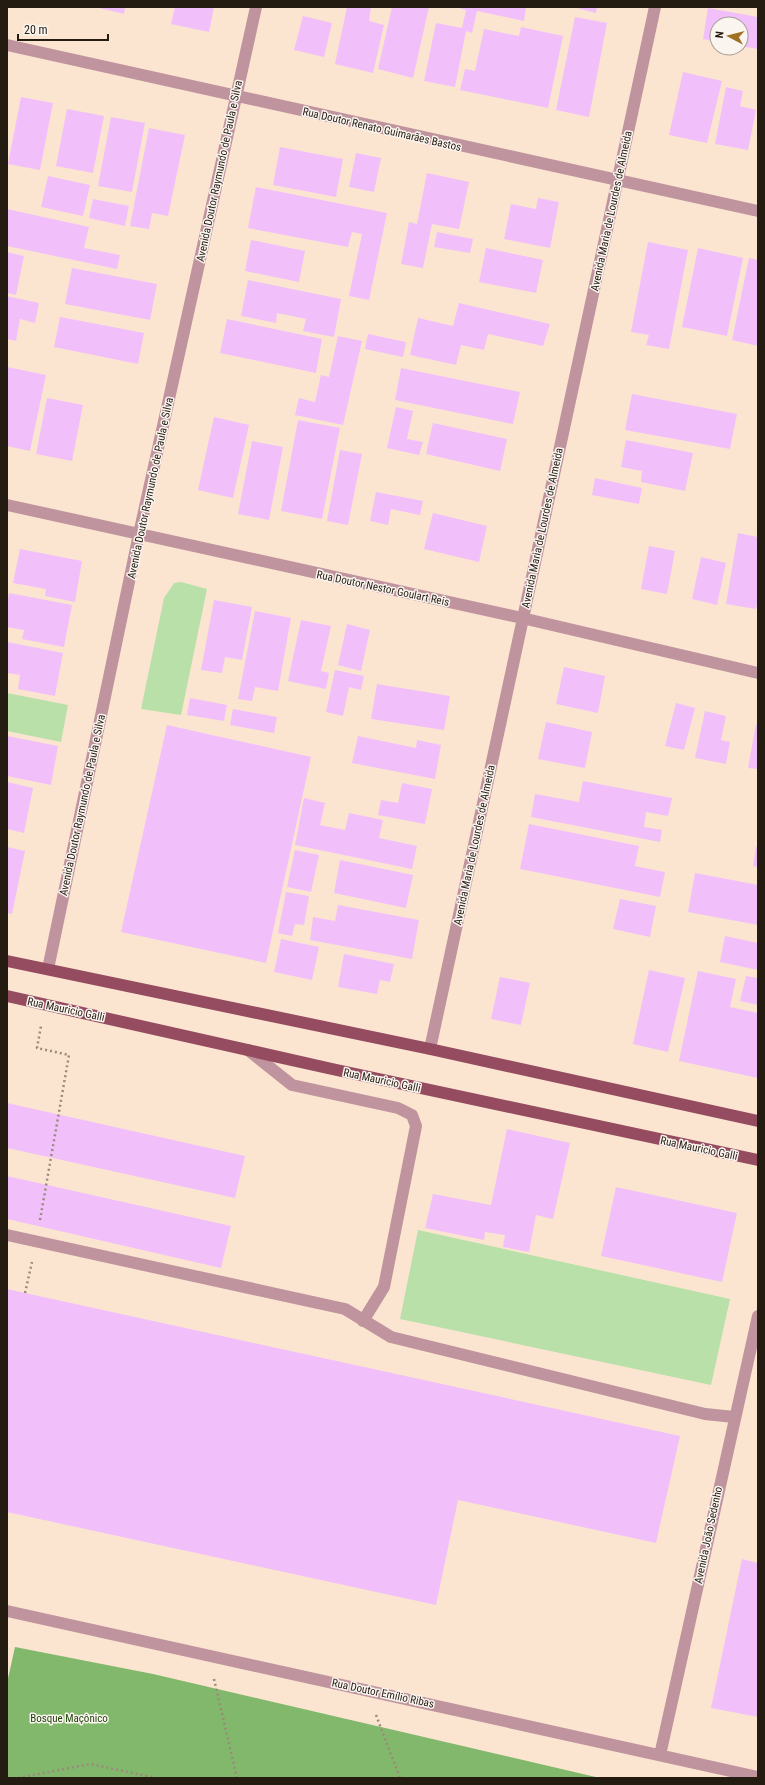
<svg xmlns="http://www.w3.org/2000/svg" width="765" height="1785" font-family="'Roboto Condensed',sans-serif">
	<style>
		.green { fill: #b8e0a8 }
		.forest { fill: #82b86c }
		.building { fill: #f1c0fb }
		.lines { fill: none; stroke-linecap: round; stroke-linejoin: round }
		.path { stroke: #9a8a7a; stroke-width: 2.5; stroke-dasharray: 2 3; stroke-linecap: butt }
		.minor { stroke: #bf949e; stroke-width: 12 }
		.major { stroke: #954c60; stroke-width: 12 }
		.labels { text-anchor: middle; stroke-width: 3; stroke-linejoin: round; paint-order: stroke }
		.street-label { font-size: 11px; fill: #241b11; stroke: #fbf5f0 }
		.park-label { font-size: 11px; fill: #1b3e08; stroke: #fbf5f0 }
	</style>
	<rect width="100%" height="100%" fill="#fbe5d0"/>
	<path class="green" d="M181,582L207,589L181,715L141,709L164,598L174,583Z
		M7,693L68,705L61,742L7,731Z
		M418,1230L730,1299L711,1385L400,1319Z"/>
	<path class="forest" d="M15,1647L153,1674L600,1778H7V1683Z"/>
	<path class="building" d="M95,7H125L124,14Z
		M175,7H214L209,32L171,24Z
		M347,7H371L369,21L384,25L373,73L335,64Z
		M392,7H429L413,78L378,69Z
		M456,7H526L524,21L477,11L472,33L466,31L455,87L424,81L436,23L462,28L466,10Z
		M573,7H597L596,13Z
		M708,8L758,17V49L741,46V24H717V42L703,39Z
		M303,16L332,23L324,57L294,50Z
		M575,17L607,23L589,117L556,110Z
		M521,27L563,36L548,108L460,90L465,69L475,71L484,29L519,36Z
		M683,72L722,81L707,143L669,135Z
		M726,87L743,91L740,106L756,110L748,150L715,144Z
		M21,97L53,103L40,170L8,164Z
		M67,109L104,116L93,173L56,166Z
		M111,117L145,123L132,192L98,186Z
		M149,128L185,135L168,216L152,213L149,229L130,226Z
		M280,147L343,159L336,197L273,185Z
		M356,153L381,158L374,192L349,187Z
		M427,173L469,182L459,229L432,224L423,268L401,264L409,222L417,224Z
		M48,176L90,185L83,216L41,207Z
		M256,187L387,213L369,300L349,296L362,234L352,232L348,247L248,228Z
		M538,198L559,202L550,248L504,239L511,204L536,209Z
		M93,199L129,206L125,226L89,218Z
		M7,209L89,227L84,248L120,255L117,269L7,246Z
		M437,232L473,239L470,253L434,247Z
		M251,240L305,251L299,282L245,271Z
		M648,242L688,250L669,349L646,345L649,335L631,332Z
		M486,248L543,260L536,293L479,282Z
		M698,248L743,258L727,336L682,327Z
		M7,252L24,256L16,295L7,293Z
		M749,258L758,260V346L732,340Z
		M72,268L157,284L150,320L65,304Z
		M248,280L341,299L334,337L303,331L306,319L277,313L276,323L241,316Z
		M7,296L39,303L35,323L20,319L16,341L7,339Z
		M459,303L550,324L543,346L488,334L484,350L461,345L456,365L410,355L418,318L453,326Z
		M60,317L144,333L138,364L54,347Z
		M227,319L322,339L316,373L220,353Z
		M368,334L406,342L403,357L365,349Z
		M338,336L362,341L343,425L295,415L299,398L315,402L321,375L329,377Z
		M7,367L46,375L30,451L7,446Z
		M401,368L520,392L513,424L395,400Z
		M632,394L737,414L730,449L625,430Z
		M47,398L83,405L72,461L36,454Z
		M396,407L413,411L407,439L423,442L419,455L387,448Z
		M214,417L249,425L233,498L198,490Z
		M298,420L340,428L322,519L281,511Z
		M433,423L507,439L500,471L426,454Z
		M626,440L693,453L685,491L641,482L642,471L621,467Z
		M252,441L283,447L269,520L238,514Z
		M340,450L362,454L348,525L327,521Z
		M595,478L642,488L639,504L592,495Z
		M376,492L423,501L420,515L391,509L388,525L370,521Z
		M433,513L487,526L479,562L424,549Z
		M738,533L758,537V600L756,609L726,604Z
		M649,546L675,551L667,594L641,589Z
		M20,549L82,561L75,602L45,596L46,589L13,583Z
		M701,557L726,563L717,605L692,599Z
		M9,593L72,605L64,647L22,639L24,630L7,627V603Z
		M214,600L252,607L242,660L225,657L222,673L201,670Z
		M255,611L291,618L278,691L255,687L252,701L238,699Z
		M301,620L331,626L321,671L329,673L326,689L288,681Z
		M347,624L370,630L361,671L338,665Z
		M7,642L63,653L55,696L18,689L20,675L7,673Z
		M564,667L605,676L598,713L556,704Z
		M335,670L364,676L361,690L349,687L343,716L326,712Z
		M377,684L450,696L444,730L371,719Z
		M190,698L227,705L224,721L187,715Z
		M676,703L695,708L684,750L665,746Z
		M233,709L277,717L274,733L230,725Z
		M705,711L726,716L721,740L730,742L726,764L695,758Z
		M546,722L592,732L585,768L538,759Z
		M756,724L758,725V769L748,768Z
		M167,725L311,757L266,963L121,932Z
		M7,736L58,746L51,785L7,776Z
		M358,736L416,748L417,740L441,745L435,779L352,763Z
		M583,781L672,798L668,816L646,812L644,827L662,830L660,842L531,817L535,794L579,802Z
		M7,782L33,788L24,833L7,829Z
		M402,783L432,789L425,824L378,815L381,800L398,803Z
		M304,798L325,803L320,825L345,830L349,813L383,820L379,838L417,846L412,869L295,845Z
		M529,824L639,846L635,866L665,872L660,897L520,869Z
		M7,847L25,851L12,914L7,913Z
		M756,847H758V867L753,866Z
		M295,850L319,855L311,892L287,887Z
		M340,860L413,875L406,908L334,893Z
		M695,873L758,885V925L688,912Z
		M286,892L309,896L304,925L295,924L292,936L278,933Z
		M620,899L656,906L650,937L613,929Z
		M338,905L419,920L412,959L310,940L313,917L335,921Z
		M725,936L758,943V970L720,962Z
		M281,939L319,947L312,980L274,972Z
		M344,954L394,964L390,982L380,980L377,994L338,987Z
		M649,970L685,978L668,1052L633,1044Z
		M698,971L736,979L730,1007L758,1013V1078L679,1061Z
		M746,976L758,978V1005L740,1001Z
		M500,977L530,983L521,1025L491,1019Z
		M7,1103L245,1156L235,1198L7,1148Z
		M507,1129L570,1143L553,1219L536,1215L529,1252L503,1247L505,1235L485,1232L484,1240L425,1228L433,1194L491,1205Z
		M7,1176L231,1226L221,1268L7,1219Z
		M616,1187L737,1213L722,1282L601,1256Z
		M7,1289L680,1436L656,1543L458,1500L436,1605L7,1512Z
		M742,1559L758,1563V1717L711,1708Z"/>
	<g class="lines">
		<path class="path" d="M40,1220L69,1055L37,1048L41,1026
			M25,1293L32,1262
			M214,1679L237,1778
			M376,1715L400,1778
			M18,1778L90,1764L156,1778"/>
		<path class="minor" d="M7,45L758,211
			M7,505L522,618L758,673
			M48,969L139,534L256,7
			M430,1049L655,7
			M248,1050L292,1085L398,1108L412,1115L416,1126L384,1287L363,1321
			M7,1235L345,1309L391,1337L705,1414L734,1417
			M7,1611L758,1777
			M660,1755L758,1316"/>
		<path class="major" d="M7,961L430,1049L758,1121
			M7,996L332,1069L758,1160"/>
	</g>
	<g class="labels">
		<g class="street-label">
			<text transform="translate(382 129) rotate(13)" y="4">Rua Doutor Renato Guimarães Bastos</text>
			<text transform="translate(219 171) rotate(-78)" y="4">Avenida Doutor Raymundo de Paula e Silva</text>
			<text transform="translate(611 211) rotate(-78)" y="4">Avenida Maria de Lourdes de Almeida</text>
			<text transform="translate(150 488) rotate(-78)" y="4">Avenida Doutor Raymundo de Paula e Silva</text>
			<text transform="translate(542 528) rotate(-78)" y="4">Avenida Maria de Lourdes de Almeida</text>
			<text transform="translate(383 588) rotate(12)" y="4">Rua Doutor Nestor Goulart Reis</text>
			<text transform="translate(82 805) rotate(-78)" y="4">Avenida Doutor Raymundo de Paula e Silva</text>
			<text transform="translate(474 845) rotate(-78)" y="4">Avenida Maria de Lourdes de Almeida</text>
			<text transform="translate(66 1009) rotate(12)" y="4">Rua Mauricio Galli</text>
			<text transform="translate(382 1080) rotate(12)" y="4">Rua Mauricio Galli</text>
			<text transform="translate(699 1148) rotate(12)" y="4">Rua Mauricio Galli</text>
			<text transform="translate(708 1535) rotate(-78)" y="4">Avenida João Sedenho</text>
			<text transform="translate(383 1693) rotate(12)" y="4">Rua Doutor Emílio Ribas</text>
		</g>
		<g class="park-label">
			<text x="69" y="1722">Bosque Maçônico</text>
		</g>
	</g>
	<rect width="765" height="1785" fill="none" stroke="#241b11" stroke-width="16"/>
	<g transform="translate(729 36) rotate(277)"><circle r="19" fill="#fbf5f0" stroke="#a59e97"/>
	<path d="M0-3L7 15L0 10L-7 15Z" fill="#9f6f23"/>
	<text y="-6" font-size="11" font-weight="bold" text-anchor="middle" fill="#241b11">N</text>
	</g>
	<path d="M18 34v6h90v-6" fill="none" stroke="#241b11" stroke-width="2"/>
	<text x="24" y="34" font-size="12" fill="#241b11" stroke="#fbf5f0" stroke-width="3" paint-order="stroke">20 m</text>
</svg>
